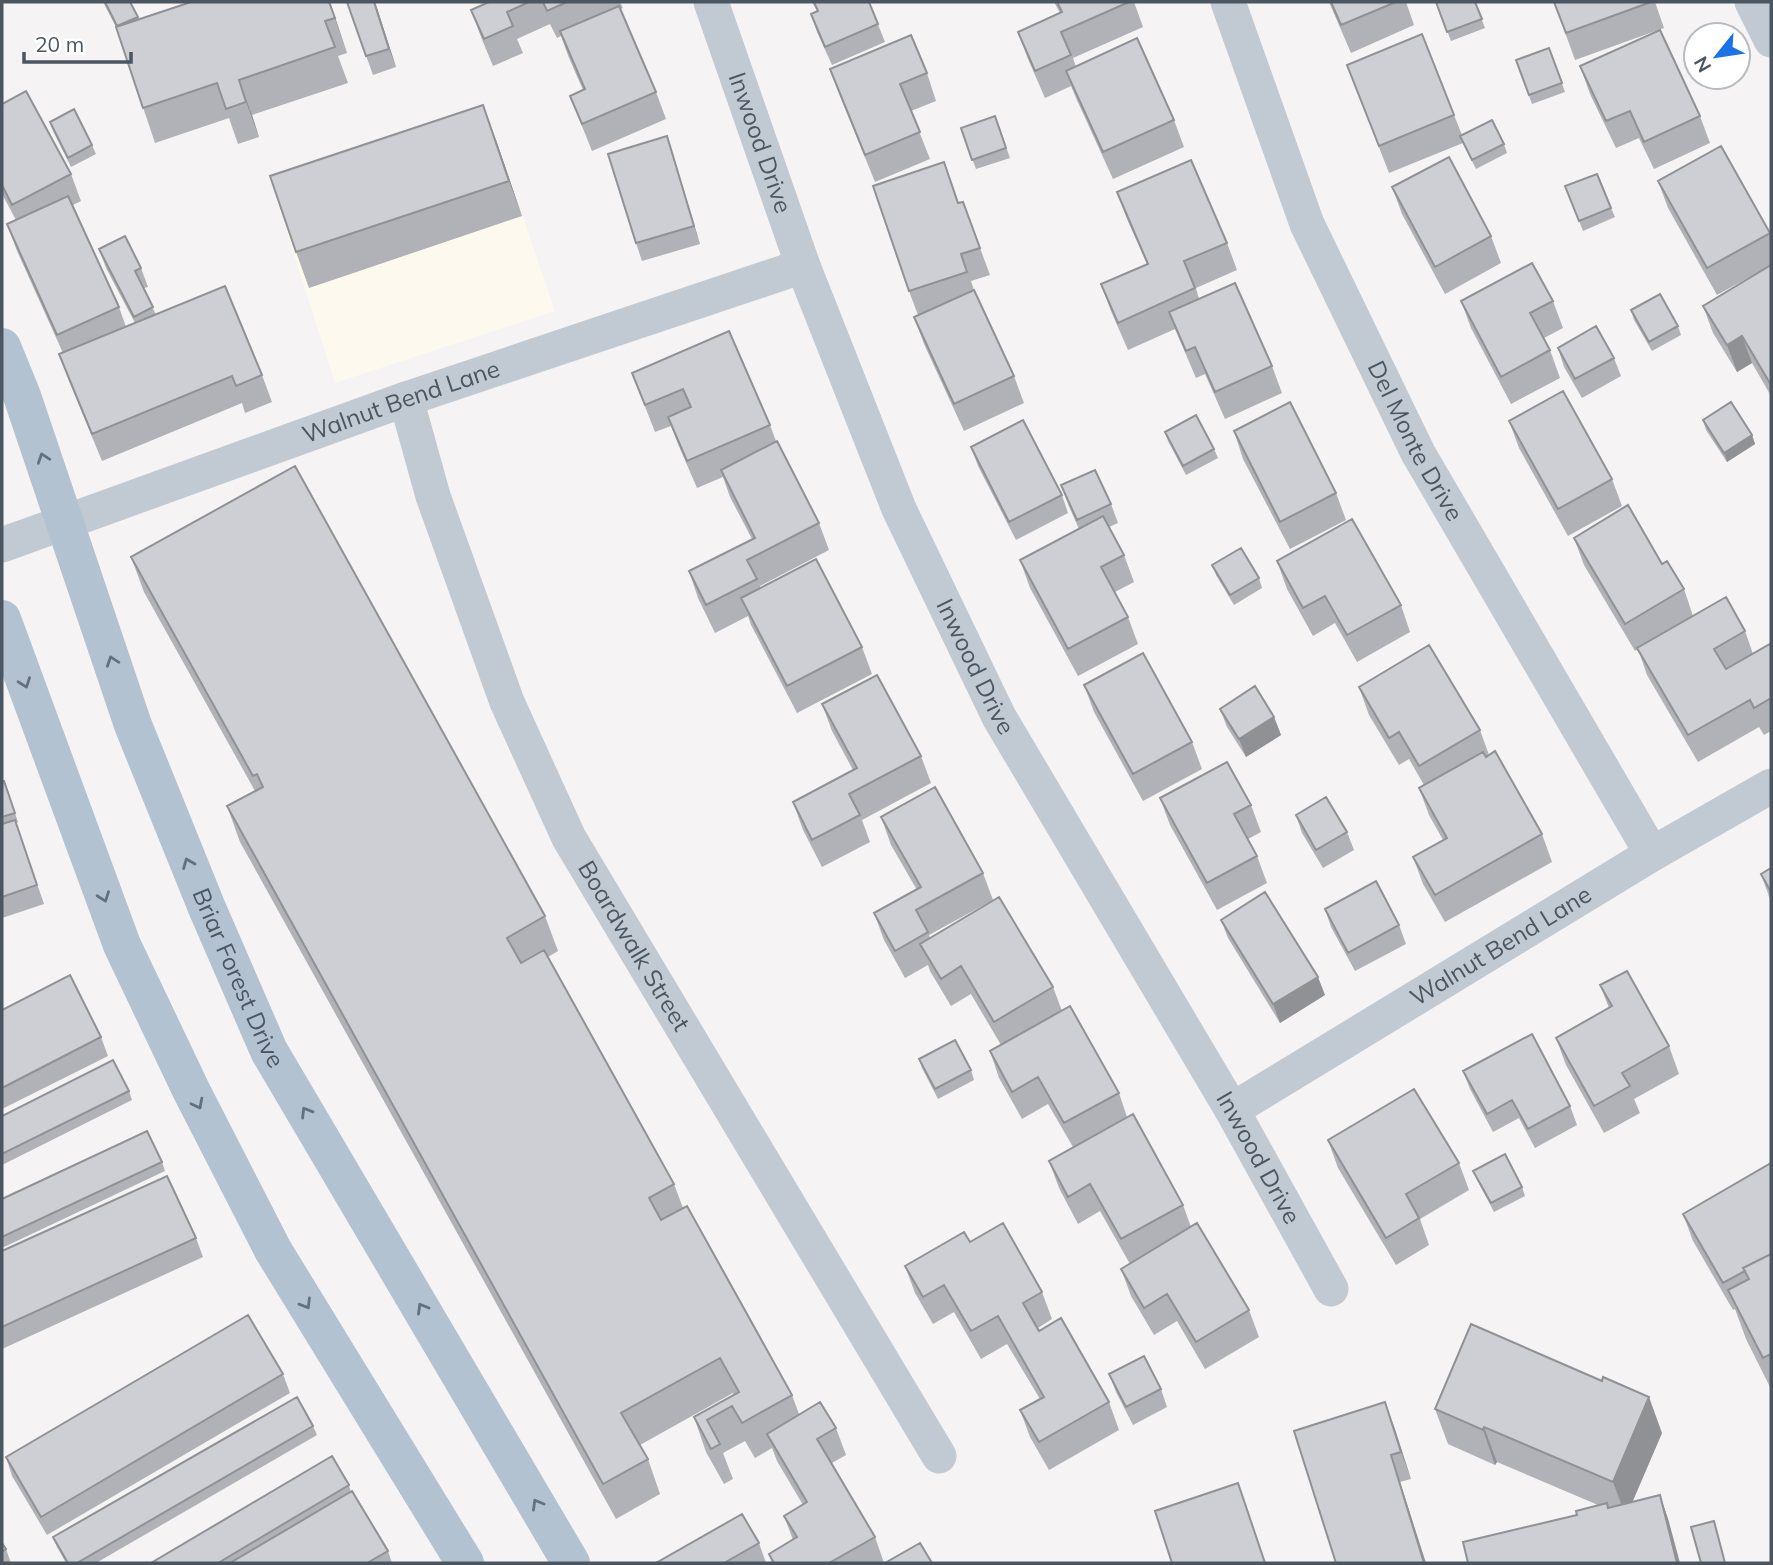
<svg xmlns="http://www.w3.org/2000/svg" width="1773" height="1565" font-family="Mulish,sans-serif">
	<style>
		.commercial { fill: #fdf9ef }
		.lines { fill: none; stroke-linecap: round; stroke-linejoin: round }
		.minor { stroke: #c1cad2; stroke-width: 35 }
		.major { stroke: #b3c2d1; stroke-width: 38 }
		.wall { fill: #b0b2b7 }
		.shaded-wall { fill: #909195 }
		.building { fill: #cdcfd5; stroke: #909195; stroke-width: 2 }
		.oneway { stroke: #64717d }
		.labels { text-anchor: middle; stroke-width: 7; stroke-linejoin: round; paint-order: stroke }
		.street-label { font-size: 24px; fill: #4a5661; stroke: #fff }
	</style>
	<rect width="100%" height="100%" fill="#f5f3f3"/>
	<path class="commercial" d="M493,129L555,311L335,383L278,204Z"/>
	<g class="lines">
		<g class="minor">
			<path id="s1" d="M711,2L803,266L899,509L999,717L1232,1110L1331,1289"/>
			<path id="s2" d="M1228,2L1307,224L1418,453L1652,854"/>
			<path d="M1752,2L1771,40"/>
			<path id="s3" d="M406,399L433,496L507,702L569,838L939,1456"/>
			<path id="s4" d="M2,545L406,399L803,266"/>
			<path id="s5" d="M1232,1110L1652,854L1771,786"/>
		</g>
		<g class="major">
			<path id="s6" d="M2,347L22,396L133,725L207,908L269,1051L571,1563"/>
			<path d="M2,619L122,945L191,1090L273,1250L465,1563"/>
		</g>
	</g>
	<path class="wall" d="M103,2H130L139,19L330,2L347,53L338,56L348,83L252,115L259,137L238,144L229,118L155,143L116,27Z
		M347,2H375L396,67L373,75Z
		M489,2H620L623,8L620,9L656,92L666,119L592,151L570,96L583,90L569,58L561,36L557,38L550,24L517,39L523,53L493,66L481,37L471,10Z
		M812,2H869L885,42L832,65L817,32L811,14L817,11Z
		M1054,2H1134L1143,27L1073,58L1076,67L1174,120L1184,147L1113,179L1076,98L1071,86L1045,98L1028,59L1018,32L1060,13Z
		M1329,2H1406L1414,25L1351,53Z
		M1436,2H1475L1485,28L1451,41Z
		M1554,2H1655L1664,28L1575,60Z
		M1549,48L1565,92L1532,104L1516,60Z
		M1347,65L1454,115L1462,135L1504,144L1507,153L1476,169L1463,143L1389,173Z
		M1580,66L1700,116L1710,143L1654,169L1639,138L1616,148L1590,94Z
		M830,69L927,73L936,101L911,111L930,159L875,182L840,96Z
		M2,104L71,174L81,201L73,205L119,307L126,327L135,323L106,268L99,249L141,268L148,287L144,288L156,315L262,375L272,402L245,413L242,403L102,461L69,381L59,354L63,353L17,251L7,224L16,220L2,194Z
		M995,116L1010,158L976,169L961,128Z
		M50,122L92,145L96,154L71,167L53,131Z
		M496,140L522,216L309,288L296,252Z
		M673,155L700,244L642,261L636,243Z
		M1658,181L1770,233L1771,237V396L1752,363L1737,372L1713,333L1703,306L1764,269L1717,295L1668,208Z
		M1565,186L1611,208L1615,217L1583,231Z
		M1392,187L1491,236L1501,263L1445,294L1402,214Z
		M1117,192L1227,243L1237,270L1196,288L1199,299L1272,366L1282,393L1225,419L1205,374L1196,378L1175,329L1128,350L1111,311L1101,284L1147,264L1127,219Z
		M963,202L990,275L971,281L974,290L1014,376L1024,403L964,431L924,344L914,317L918,315L909,291L958,203Z
		M1461,301H1553L1563,328L1544,338L1550,350L1560,378L1511,404L1471,328Z
		M1631,310L1678,326L1681,335L1652,351L1634,320Z
		M729,331L770,425L776,441L819,523L829,550L760,586V588L862,647L872,674L797,713L751,625L748,616L715,633L698,598L689,571L752,539L730,497L723,477L697,488L678,444L671,426L655,432L632,373Z
		M1558,348L1614,358L1621,376L1582,398L1564,367Z
		M1703,420L1752,435L1755,444L1727,462L1706,430Z
		M1509,421L1612,479L1622,506L1568,536L1519,448Z
		M1234,431L1336,493L1346,520L1290,549L1243,459Z
		M1165,432L1214,449L1218,458L1186,475L1168,441Z
		M971,447L1062,495L1068,513L1016,540L978,466Z
		M1061,485L1111,504L1118,523L1109,527L1124,555L1134,582L1115,592L1128,617L1138,644L1078,676L1030,588L1020,560L1079,529L1068,504Z
		M1574,538L1662,564L1684,589L1693,616L1745,631L1753,654L1771,646V731L1764,735L1759,727L1698,762L1647,675L1638,649L1635,651L1584,565Z
		M131,557L545,916L558,951L548,957L674,1184L683,1208L792,1395L799,1414L836,1428L846,1455L832,1463L875,1537L884,1563H772L769,1554L793,1540L784,1516L803,1505L777,1461L772,1448L755,1458L745,1441L723,1453L733,1479L724,1484L706,1452L694,1417L734,1395L733,1393L640,1445L648,1459L660,1494L616,1519L240,842L227,806L255,791L144,592Z
		M1277,561L1401,605L1410,632L1357,662L1335,623L1313,636L1287,589Z
		M1212,565L1259,578L1262,588L1234,605L1216,575Z
		M1084,685L1192,742L1202,769L1143,801L1094,712Z
		M1359,687L1480,730L1489,755L1542,834L1552,862L1445,922L1423,884L1413,857L1443,840L1429,815L1419,788L1424,785L1409,759L1399,765L1369,715Z
		M822,704L921,756L931,783L862,820L870,842L822,867L803,830L793,802L853,770L832,731Z
		M1220,709L1274,717L1281,735L1246,757L1227,727Z
		M2,781H4L18,822L16,823L44,904L2,918Z
		M1160,798L1251,805L1261,832L1248,839L1257,856L1267,883L1217,910L1170,825Z
		M1296,815L1347,832L1354,850L1323,868L1302,833Z
		M881,817L983,873L993,900L929,935L930,938L1053,987L1062,1011L1119,1093L1127,1117L1183,1205L1191,1227L1249,1310L1259,1337L1205,1369L1177,1321L1154,1335L1131,1296L1121,1269L1130,1264L1100,1211L1078,1224L1059,1188L1049,1161L1073,1147L1048,1104L1022,1119L999,1078L990,1051L1001,1045L971,994L951,1006L930,971L928,965L905,978L884,940L874,913L917,890L891,845Z
		M1771,868V902L1761,874Z
		M1325,909L1399,925L1406,944L1355,971L1331,927Z
		M1221,920L1325,995L1280,1023L1228,938Z
		M1600,985L1669,1046L1679,1074L1634,1099L1640,1113L1604,1133L1566,1065L1556,1038L1609,1008Z
		M2,1010L101,1037L108,1056L2,1109Z
		M919,1059L971,1070L974,1080L938,1099L922,1068Z
		M1463,1071L1570,1106L1577,1125L1535,1148L1519,1118L1493,1132L1470,1089Z
		M129,1091L132,1100L2,1165V1116Z
		M1328,1140L1459,1163L1469,1190L1420,1219L1429,1245L1396,1265L1338,1168Z
		M162,1162L165,1171L2,1248V1199Z
		M1771,1163V1389L1746,1339L1735,1309L1733,1310L1693,1241L1683,1214Z
		M1473,1171L1522,1187L1525,1196L1494,1212L1477,1180Z
		M196,1238L203,1257L2,1349V1251Z
		M970,1242L1042,1292L1052,1319L1038,1328L1109,1402L1119,1430L1049,1470L1030,1437L1020,1410L1040,1399L1007,1344L981,1359L954,1312L933,1324L915,1293L905,1266Z
		M283,1374L290,1393L47,1535L12,1476L6,1457Z
		M1109,1374L1161,1389L1167,1407L1133,1425L1116,1392Z
		M1385,1402L1411,1479L1400,1482L1336,1563Z
		M1435,1409L1662,1433L1632,1502L1660,1495L1669,1522L1577,1515L1598,1505L1497,1462L1495,1465L1448,1444Z
		M313,1426L317,1435L96,1563H66L57,1547L53,1537Z
		M349,1485L351,1492L388,1551L392,1563H151Z
		M2,1543L6,1549L11,1563H2Z
		M759,1543L766,1563H656Z"/>
	<path class="shaded-wall" d="M329,2H330L347,53Z
		M374,2H375L396,67L389,49Z
		M239,80L252,115L259,137L246,102Z
		M483,105L496,140L522,216L509,181Z
		M667,136L673,155L700,244L694,226Z
		M1742,336L1752,363L1737,372L1727,345Z
		M1752,435L1755,444L1727,462L1724,453Z
		M1274,717L1281,735L1246,757L1239,739Z
		M1318,977L1325,995L1280,1023L1273,1004Z
		M1649,1397L1662,1433L1626,1517L1613,1482Z
		M1385,1402L1395,1429L1411,1479L1401,1452Z
		M1484,1427L1497,1462L1495,1465L1483,1430Z
		M1391,1455L1400,1482L1426,1563H1424Z
		M1660,1495L1669,1522L1680,1563H1677Z"/>
	<path class="building" d="M105,2H130L138,17L117,26Z
		M191,2H329L335,18L325,21L335,47L239,80L246,102L226,109L217,83L143,108L116,27Z
		M347,2H374L389,49L366,56Z
		M489,2H529L507,12L513,26L484,39L471,10Z
		M543,2H567L547,11Z
		M814,2H869L878,24L825,47L811,14L818,11Z
		M1057,2H1129L1061,32L1071,55L1035,71L1018,32L1062,12Z
		M1331,2H1396L1341,25Z
		M1436,2H1475L1482,19L1447,32Z
		M1554,2H1651L1566,33Z
		M619,6L656,92L582,124L570,96L585,89L560,31Z
		M1660,30L1700,116L1644,142L1630,111L1606,121L1580,66Z
		M1422,34L1454,115L1379,146L1347,65Z
		M911,35L927,73L900,84L920,132L865,155L830,69Z
		M1137,38L1174,120L1103,152L1066,71Z
		M1549,48L1562,83L1529,95L1516,60Z
		M26,91L71,174L12,205L2,185V104Z
		M483,105L509,181L296,252L270,176Z
		M74,109L92,145L68,158L50,122Z
		M995,116L1006,148L972,160L961,128Z
		M1492,120L1504,144L1472,160L1460,136Z
		M667,136L694,226L636,243L608,154Z
		M1721,146L1770,233L1707,268L1658,181Z
		M1449,157L1491,236L1435,267L1392,187Z
		M1191,160L1227,243L1184,261L1195,288L1118,323L1101,284L1148,264L1117,192Z
		M944,162L958,203L963,202L980,248L961,254L967,272L909,291L873,186Z
		M1597,174L1611,208L1579,221L1565,186Z
		M68,196L119,307L57,335L7,224Z
		M125,236L141,268L135,271L153,307L134,317L99,249Z
		M1532,263L1553,301L1530,313L1550,350L1501,377L1461,301Z
		M1771,265V385L1742,336L1727,345L1703,306Z
		M1235,283L1272,366L1215,392L1195,347L1186,351L1169,312Z
		M225,286L262,375L236,386L232,376L92,434L59,354Z
		M974,290L1014,376L954,404L914,317Z
		M1660,294L1678,326L1649,342L1631,310Z
		M1596,326L1614,358L1575,379L1558,348Z
		M729,331L770,425L687,461L668,417L691,407L683,389L645,405L632,373Z
		M1563,391L1612,479L1558,509L1509,421Z
		M1290,402L1336,493L1280,522L1234,431Z
		M1731,402L1752,435L1724,453L1703,420Z
		M1196,415L1214,449L1183,466L1165,432Z
		M1023,420L1062,495L1009,522L971,447Z
		M777,441L819,523L747,560L757,579L706,605L689,571L755,538L721,470Z
		M295,466L545,916L507,938L521,963L544,950L674,1184L649,1198L661,1220L687,1206L792,1395L742,1423L732,1406L707,1420L720,1444L711,1449L694,1417L739,1392L720,1358L621,1413L648,1459L603,1484L227,806L263,787L257,774L253,776L131,557Z
		M1095,470L1111,504L1077,520L1061,485Z
		M1628,505L1662,564L1667,561L1684,589L1625,624L1574,538Z
		M1103,516L1124,555L1101,567L1128,617L1068,649L1020,560Z
		M1352,519L1401,605L1347,635L1325,596L1303,608L1277,561Z
		M1241,548L1259,578L1230,595L1212,565Z
		M816,559L862,647L787,686L741,598Z
		M1726,597L1745,631L1714,649L1726,669L1770,644L1771,646V698L1754,708L1750,700L1688,735L1637,648Z
		M1429,645L1480,730L1419,766L1399,732L1389,738L1359,687Z
		M1143,653L1192,742L1133,774L1084,685Z
		M877,675L921,756L849,794L860,815L812,840L793,802L857,768L822,704Z
		M1255,686L1274,717L1239,739L1220,709Z
		M1495,751L1542,834L1435,895L1413,857L1447,838L1419,788L1483,752L1486,757Z
		M1227,762L1251,805L1234,814L1257,856L1207,883L1160,798Z
		M2,781H4L15,813L2,817Z
		M935,787L983,873L916,910L928,932L895,951L874,913L921,887L881,817Z
		M1326,797L1347,832L1316,850L1296,815Z
		M15,820L37,885L2,897V824Z
		M1771,868V892L1761,874Z
		M1376,881L1399,925L1348,953L1325,909Z
		M1265,892L1318,977L1273,1004L1221,920Z
		M999,897L1053,987L994,1022L961,966L941,979L920,944Z
		M1627,971L1669,1046L1622,1073L1630,1086L1594,1106L1556,1038L1612,1006L1600,985Z
		M70,975L101,1037L2,1088V1010Z
		M1070,1006L1119,1093L1064,1123L1038,1077L1012,1092L990,1051Z
		M1532,1034L1570,1106L1528,1129L1512,1100L1487,1114L1463,1071Z
		M955,1040L971,1070L935,1089L919,1059Z
		M113,1060L129,1091L2,1154V1116Z
		M1414,1089L1459,1163L1406,1194L1419,1218L1386,1238L1328,1140Z
		M1133,1114L1183,1205L1121,1239L1090,1184L1068,1197L1049,1161Z
		M147,1131L162,1162L2,1237V1199Z
		M1505,1154L1522,1187L1491,1203L1473,1171Z
		M1771,1163V1254L1743,1268L1745,1271L1723,1283L1683,1214Z
		M167,1176L196,1238L2,1327V1251Z
		M1003,1223L1042,1292L1023,1303L1039,1331L1061,1318L1109,1402L1039,1442L1020,1410L1044,1397L998,1316L971,1331L944,1285L923,1297L905,1266L964,1232L970,1242Z
		M1197,1223L1249,1310L1196,1342L1167,1294L1144,1308L1121,1269Z
		M1771,1254V1354L1763,1358L1728,1290L1749,1279L1743,1268Z
		M248,1315L283,1374L41,1517L6,1457Z
		M1471,1324L1602,1381L1603,1377L1649,1397L1613,1482L1484,1427L1483,1430L1435,1409Z
		M1144,1356L1161,1389L1126,1407L1109,1374Z
		M297,1397L313,1426L77,1563H68L53,1537Z
		M820,1402L836,1428L817,1439L875,1537L829,1563H774L769,1554L797,1537L784,1516L807,1502L767,1434Z
		M1385,1402L1401,1452L1391,1455L1424,1563H1336L1294,1431Z
		M332,1456L349,1485L218,1563H151Z
		M1238,1483L1265,1563H1172L1155,1511Z
		M352,1491L388,1551L367,1563H230Z
		M1660,1495L1677,1563H1468L1463,1542L1577,1515L1576,1511L1607,1503L1608,1508Z
		M742,1514L759,1543L724,1563H656Z
		M1714,1521L1725,1563H1701L1691,1527Z
		M2,1543L6,1549L2,1552Z
		M920,1543L932,1563H885Z"/>
	<defs><path id="oneway-chevron" d="M-2-3.5L2.5 0L-2 3.5" fill="none" stroke-width="1.6" stroke-linecap="round" stroke-linejoin="round" transform="scale(1.75)"/></defs>
	<g class="oneway">
		<use href="#oneway-chevron" transform="translate(43 458) rotate(-109)"/>
		<use href="#oneway-chevron" transform="translate(112 661) rotate(-109)"/>
		<use href="#oneway-chevron" transform="translate(25 683) rotate(70)"/>
		<use href="#oneway-chevron" transform="translate(188 863) rotate(-112)"/>
		<use href="#oneway-chevron" transform="translate(104 897) rotate(70)"/>
		<use href="#oneway-chevron" transform="translate(198 1104) rotate(63)"/>
		<use href="#oneway-chevron" transform="translate(306 1112) rotate(-121)"/>
		<use href="#oneway-chevron" transform="translate(306 1304) rotate(59)"/>
		<use href="#oneway-chevron" transform="translate(422 1308) rotate(-120)"/>
		<use href="#oneway-chevron" transform="translate(537 1504) rotate(-120)"/>
	</g>
	<g class="labels">
		<g class="street-label">
			<text dy="8" stroke="none"><textPath href="#s1" startOffset="149">Inwood Drive</textPath></text>
			<text dy="8" stroke="none"><textPath href="#s4" startOffset="424">Walnut Bend Lane</textPath></text>
			<text dy="8" stroke="none"><textPath href="#s2" startOffset="478">Del Monte Drive</textPath></text>
			<text dy="8" stroke="none"><textPath href="#s1" startOffset="716">Inwood Drive</textPath></text>
			<text dy="8" stroke="none"><textPath href="#s3" startOffset="595">Boardwalk Street</textPath></text>
			<text dy="8" stroke="none"><textPath href="#s5" startOffset="315">Walnut Bend Lane</textPath></text>
			<text dy="8" stroke="none"><textPath href="#s6" startOffset="674">Briar Forest Drive</textPath></text>
			<text dy="8" stroke="none"><textPath href="#s1" startOffset="1283">Inwood Drive</textPath></text>
		</g>
	</g>
	<rect width="1773" height="1565" fill="none" stroke="#4a5661" stroke-width="7"/>
	<g transform="translate(1717 56) rotate(240)"><circle r="33" fill="#ffffff" stroke="#b7bbc0" stroke-width="2"/>
	<path d="M0-5L12 26L0 18L-12 26Z" fill="#1a73e8"/>
	<text y="-10" font-size="19" font-weight="bold" text-anchor="middle" fill="#4a5661">N</text>
	</g>
	<path d="M24 52v10h107v-10" fill="none" stroke="#4a5661" stroke-width="3.5"/>
	<text x="35" y="52" font-size="21" fill="#4a5661" stroke="#ffffff" stroke-width="5" paint-order="stroke">20 m</text>
</svg>
